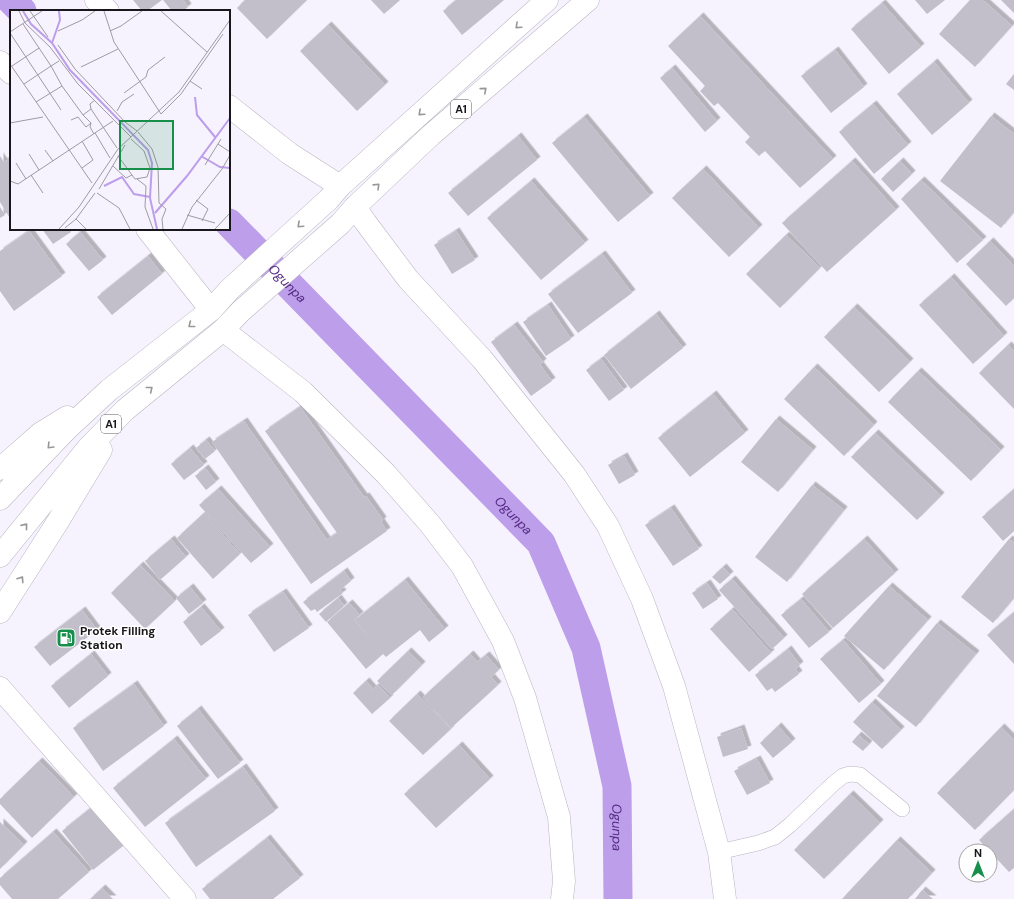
<svg xmlns="http://www.w3.org/2000/svg" width="1014" height="899" font-family="'DM Sans',sans-serif">
	<style>
		.lines { fill: none; stroke-linecap: round; stroke-linejoin: round }
		.canal { stroke: #bc9eea; stroke-width: 29 }
		.building { fill: #c2bfca; filter: url(#shadow) }
		.service-casing { stroke: #b9b5c0; stroke-width: 16 }
		.minor-casing { stroke: #b9b5c0; stroke-width: 23 }
		.trunk-casing { stroke: #b9b5c0; stroke-width: 23 }
		.service { stroke: #fff; stroke-width: 15 }
		.minor { stroke: #fff; stroke-width: 22 }
		.trunk { stroke: #fff; stroke-width: 22 }
		.oneway { stroke: #989798 }
		.labels { text-anchor: middle; stroke-width: 3; stroke-linejoin: round; paint-order: stroke }
		.shield { fill: #fff; stroke: #5e5d5f; stroke-width: 1 }
		.shield-label { font-size: 11px; font-weight: bold; fill: #19171b }
		.poi-label { font-size: 12px; font-weight: bold; fill: #19171b; stroke: #fff; text-anchor: start }
		.water-label { font-size: 13px; font-style: italic; fill: #542a82; stroke: #fff }
		.inset-river { fill: none; stroke: #bc9eea; stroke-width: 2 }
		.inset-road { fill: none; stroke: #9e9ba3; stroke-width: 1 }
		.view { fill: #178f4b; fill-opacity: 0.15; stroke: #178f4b; stroke-width: 2 }
		.inset-edge { fill: none; stroke: #19171b; stroke-width: 2 }
	</style>
	<defs>
		<filter id="shadow"><feDropShadow dx="3.5" dy="-3.5" stdDeviation="0" flood-color="#0004"/></filter>
	</defs>
	<rect width="100%" height="100%" fill="#f7f3fe"/>
	<g class="lines">
		<g class="canal">
			<path d="M11,0L22,11"/>
			<path id="s1" d="M229,223L541,543L586,648L617,786L618,899"/>
		</g>
	</g>
	<path class="building" d="M133,0H162L147,11H142Z
		M163,0H183L188,7L183,11H172Z
		M245,0H307L267,39L237,8Z
		M371,0H400L384,14Z
		M456,0H504L462,35L443,11Z
		M915,0H945L927,14Z
		M970,0H983L1012,26L975,67L939,34Z
		M1001,0H1014V13Z
		M882,3L921,47L889,74L851,29Z
		M700,16L833,159L800,188L765,151L759,156L745,142L750,137L718,103L714,106L700,91L705,86L668,46Z
		M328,25L385,85L357,111L300,51Z
		M835,50L864,87L831,113L801,76Z
		M934,62L969,103L932,135L897,94Z
		M672,68L717,121L705,132L660,78Z
		M1014,74V90L1006,84Z
		M873,104L908,145L874,174L839,132Z
		M991,116L1014,134V212L1001,228L940,181Z
		M584,117L650,196L618,222L552,143Z
		M518,136L537,160L468,216L448,193Z
		M0,156L4,162L11,158V220L0,202Z
		M852,161L896,210L827,272L782,223Z
		M900,161L912,174L893,192L881,179Z
		M703,169L759,228L729,257L672,198Z
		M921,180L983,240L957,263L901,199Z
		M531,181L585,243L541,280L487,218Z
		M0,207L5,215L0,218Z
		M42,229H69L71,232L53,244Z
		M29,231L62,276L14,311L0,291V251Z
		M456,231L475,260L452,274L434,245Z
		M80,232L103,260L89,271L66,244Z
		M786,235L820,268L780,308L746,274Z
		M990,241L1014,266V298L1006,306L966,264Z
		M602,254L632,293L578,333L548,294Z
		M148,256L162,274L112,315L97,297Z
		M951,277L1004,336L973,364L919,305Z
		M548,305L571,339L546,356L523,322Z
		M854,307L910,362L879,392L824,337Z
		M656,314L683,348L631,389L604,355Z
		M514,325L543,362L540,365L552,381L531,396L491,342Z
		M1008,345L1014,351V409L979,373Z
		M601,359L624,390L609,401L586,370Z
		M814,367L874,425L844,456L784,399Z
		M918,371L1001,450L971,481L888,402Z
		M713,394L745,433L690,477L658,438Z
		M300,407L364,497L366,496L383,520L381,522L387,531L311,584L212,442L244,421L327,540L337,533L265,431Z
		M776,419L813,450L778,492L741,462Z
		M875,433L941,496L917,520L851,457Z
		M206,440L215,451L205,459L196,448Z
		M190,448L204,465L184,480L171,464Z
		M624,456L635,475L619,484L608,465Z
		M205,468L216,482L206,490L195,476Z
		M812,485L844,510L787,582L755,557Z
		M218,489L270,547L251,563L199,505Z
		M1014,489V531L1003,541L982,517Z
		M671,508L699,549L673,566L645,525Z
		M204,513L240,554L213,579L177,538Z
		M171,539L186,557L160,580L145,561Z
		M864,539L895,573L833,628L802,594Z
		M1009,539L1014,543V598L993,623L961,597Z
		M140,565L175,601L145,629L111,593Z
		M723,567L730,575L720,584L712,577Z
		M344,571L351,581L340,590L343,593L317,612L315,609L311,611L303,602Z
		M732,579L784,638L772,649L719,590Z
		M405,580L445,629L429,642L420,630L386,657L383,654L366,669L327,622L349,603L360,615L354,620L371,640L355,620Z
		M707,583L718,599L703,609L692,593Z
		M889,586L928,620L884,670L844,636Z
		M190,587L203,603L189,614L176,598Z
		M283,592L309,628L274,652L248,615Z
		M338,598L344,606L326,622L319,614Z
		M801,599L829,632L809,648L781,615Z
		M201,607L221,631L201,646L183,622Z
		M732,609L771,653L749,672L710,629Z
		M82,610L97,630L50,666L34,647Z
		M1014,612V664L987,635Z
		M937,623L976,654L916,727L877,696Z
		M843,640L881,684L859,703L820,659Z
		M788,649L800,665L795,669L799,674L775,692L772,688L767,691L755,675Z
		M408,651L422,665L392,695L377,681Z
		M91,654L108,676L69,708L51,686Z
		M470,654L477,662L486,655L499,670L491,677L498,685L451,728L423,697Z
		M366,681L373,689L378,685L390,698L372,714L353,693Z
		M134,684L164,726L103,771L73,728Z
		M417,694L451,729L423,755L389,721Z
		M872,702L901,730L882,749L853,722Z
		M198,709L240,763L218,779L177,726Z
		M778,726L792,742L773,758L760,743Z
		M1001,727L1014,740V790L975,830L937,793Z
		M741,728L748,749L723,757L717,737Z
		M858,735L869,744L863,751L852,742Z
		M174,739L206,779L145,827L113,788Z
		M459,745L490,779L436,828L404,794Z
		M757,759L770,783L747,795L734,771Z
		M39,761L74,797L32,838L0,804V799Z
		M243,767L275,811L196,867L165,823Z
		M850,794L880,823L824,879L794,850Z
		M97,803L128,842L93,870L62,831Z
		M1014,809V868L1009,872L979,840Z
		M0,822L24,845L0,869Z
		M53,832L89,872L58,899H12L0,885V878Z
		M267,838L300,878L273,899H210L202,889Z
		M897,840L932,873L908,899H842Z
		M102,888L113,899H90Z
		M922,890L933,899H915Z"/>
	<g class="lines">
		<g class="service-casing">
			<path id="service" d="M719,852L758,843L775,837L790,825L834,783L843,776L850,774L860,775L902,809"/>
		</g>
		<g class="minor-casing">
			<path id="minor" d="M96,0L108,11
				M0,62L11,73
				M229,106L290,154L340,186
				M355,207L366,223L408,279L482,359L574,474L608,526L642,599L674,686L719,852L725,899
				M147,229L211,310
				M223,330L303,392L386,474L430,524L462,566L503,641L525,698L559,817L564,881L562,899
				M0,688L185,899"/>
		</g>
		<g class="trunk-casing">
			<path id="trunk" d="M0,469L41,433L67,417
				M0,499L67,429L109,390L211,310L230,289L329,199L340,186L547,0
				M0,556L88,448L125,410L223,330L241,311L340,224L355,207L431,135L588,0
				M0,612L57,523L101,450"/>
		</g>
		<use href="#service" class="service"/>
		<use href="#minor" class="minor"/>
		<use href="#trunk" class="trunk"/>
	</g>
	<defs><path id="oneway-chevron" d="M-2-3.5L2.5 0L-2 3.5" fill="none" stroke-width="1.6" stroke-linecap="round" stroke-linejoin="round"/></defs>
	<g class="oneway">
		<use href="#oneway-chevron" transform="translate(518 26) rotate(138)"/>
		<use href="#oneway-chevron" transform="translate(484 90) rotate(-41)"/>
		<use href="#oneway-chevron" transform="translate(421 113) rotate(138)"/>
		<use href="#oneway-chevron" transform="translate(377 186) rotate(-44)"/>
		<use href="#oneway-chevron" transform="translate(300 225) rotate(137)"/>
		<use href="#oneway-chevron" transform="translate(191 325) rotate(142)"/>
		<use href="#oneway-chevron" transform="translate(150 389) rotate(-39)"/>
		<use href="#oneway-chevron" transform="translate(50 446) rotate(134)"/>
		<use href="#oneway-chevron" transform="translate(25 526) rotate(-51)"/>
		<use href="#oneway-chevron" transform="translate(21 579) rotate(-57)"/>
	</g>
	<defs>
		<g id="fuel-square" transform="scale(1)"><rect x="-9" y="-9" width="18" height="18" rx="4" fill="#178f4b" stroke="#fff"/><path d="M-5.5-6h7V0h2V4h1.3V-2.5L3-4.5l.8-.8L6-3V5H2.5V1h-1V6h-7ZM-4.2-4.7v3.2H.2V-4.7Z" fill="#fff"/></g>
	</defs>
	<g fill-rule="evenodd">
		<use href="#fuel-square" x="66" y="638"/>
	</g>
	<g class="labels">
		<g class="shield">
			<rect x="451" y="100" width="20" height="18" rx="3"/>
			<rect x="101" y="415" width="20" height="18" rx="3"/>
		</g>
		<g class="shield-label">
			<text x="461" y="113">A1</text>
			<text x="111" y="428">A1</text>
		</g>
		<g class="poi-label">
			<text x="80" y="635">Protek Filling<tspan x="80" dy="14">Station</tspan></text>
		</g>
		<g class="water-label">
			<text dy="5" stroke="none"><textPath href="#s1" startOffset="84">Ogunpa</textPath></text>
			<text dy="5" stroke="none"><textPath href="#s1" startOffset="408">Ogunpa</textPath></text>
			<text dy="5" stroke="none"><textPath href="#s1" startOffset="744">Ogunpa</textPath></text>
		</g>
	</g>
	<g transform="translate(10 10)">
		<rect width="220" height="220" fill="#f7f3fe"/>
		<path class="inset-river" d="M13,1L21,14L42,33L60,60L138,140L142,153L140,188L147,219M42,33L50,10L49,1M185,87L187,105L205,127M191,146L210,157L220,158M94,176L112,167L124,184L140,187M145,203L177,166L220,108"/>
		<path class="inset-road" d="M9,1L15,13L40,37L68,74L121,127M20,1L38,27M94,1L104,32L151,104L171,84L213,24M151,1L197,42M13,14L41,56L14,74M48,21L72,10L85,1M100,21L111,16L132,1M0,22L32,1M0,23L51,100M48,35L65,59L115,112L127,121M49,51L41,56L52,76M0,54L82,173M2,56L29,38M71,57L108,39M180,71L192,79M114,83L136,67L138,60L155,47M85,90L80,94L81,99L107,138M26,92L52,76L73,105L81,99M107,101L112,92L124,84M73,105L81,113L80,117L84,124M61,110L68,107L76,117L81,113M0,113L33,107M128,122L142,139L148,157L149,193L156,199L152,209L153,219M85,123L100,148M121,129L134,141L140,158L137,167L125,169L122,165M208,134L220,142M35,140L43,151M19,144L29,160M6,153L16,169M195,155L211,129M103,156L116,168L122,165L108,146M72,158L83,150L72,131M21,165L33,183M127,169L136,176L135,197L143,219M0,171L8,174L103,111M89,179L115,135M87,183L109,198L120,219M186,190L198,199L192,211M177,205L205,213M66,209L76,219M55,218L66,209L85,183M49,219L69,197L108,139L169,82L220,10M172,219L182,197L212,159L220,145M205,219L220,203"/>
		<path class="view" d="M110,111H163V159H110Z"/>
		<rect width="220" height="220" class="inset-edge"/>
	</g>
	<g transform="translate(978 863)"><circle r="19" fill="#ffffff" stroke="#a3a2a4"/>
	<path d="M0-3L7 15L0 10L-7 15Z" fill="#178f4b"/>
	<text y="-6" font-size="11" font-weight="bold" text-anchor="middle" fill="#19171b">N</text>
	</g>
</svg>
